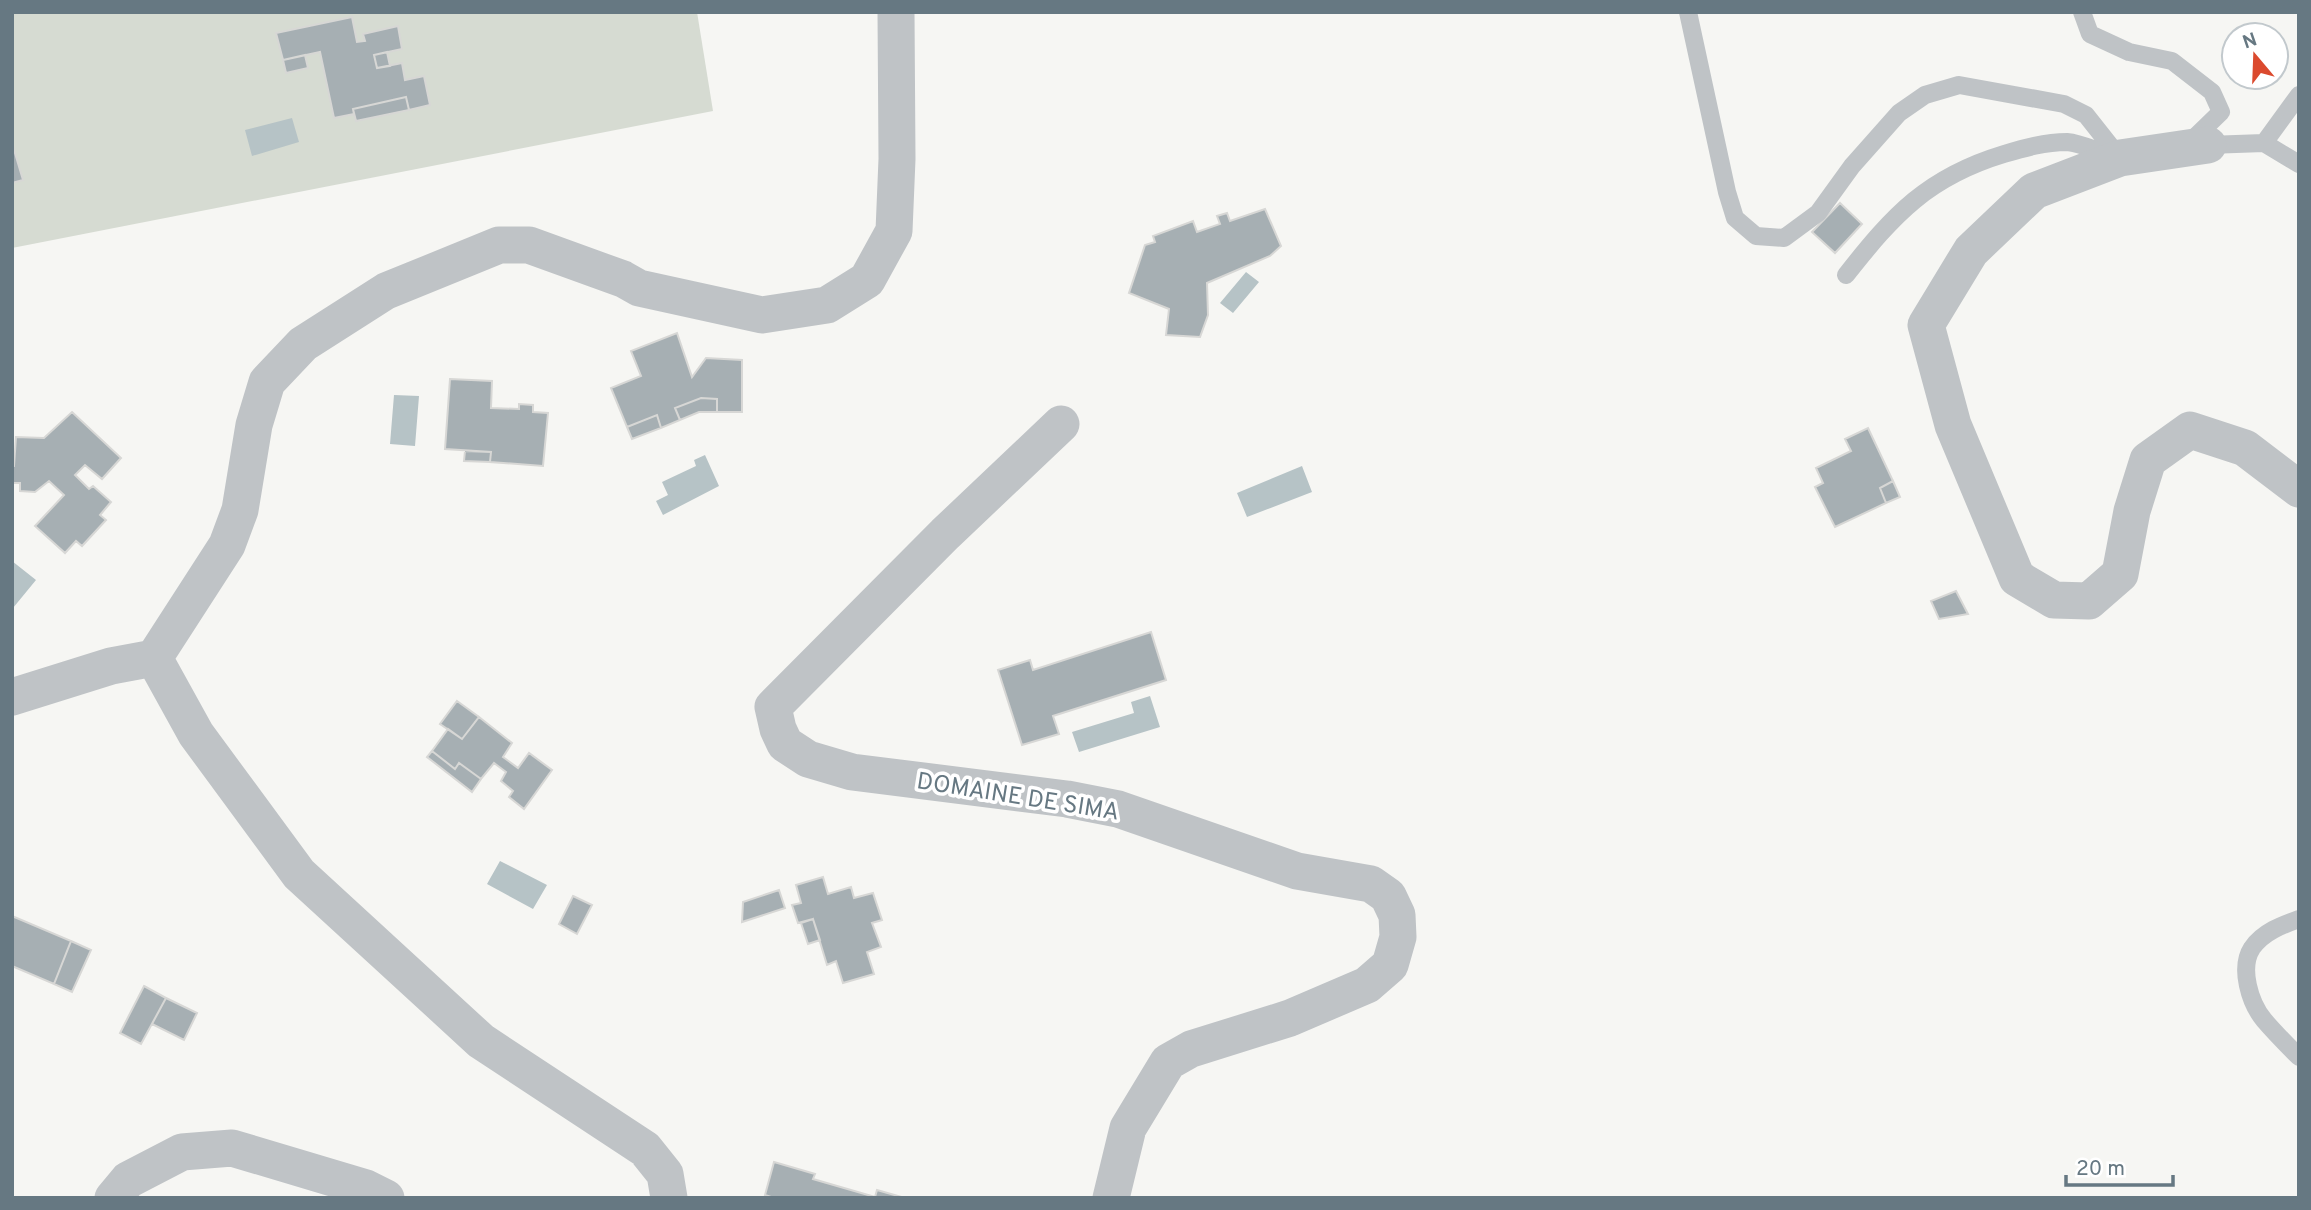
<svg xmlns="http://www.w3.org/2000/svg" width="2311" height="1210" font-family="Overpass,sans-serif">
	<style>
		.green { fill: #d6dbd2 }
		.water { fill: #b6c3c6 }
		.building { fill: #a6afb3; stroke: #d7d7d5; stroke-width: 2 }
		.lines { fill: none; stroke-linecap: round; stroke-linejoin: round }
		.lane { stroke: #bfc3c6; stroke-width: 18 }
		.street { stroke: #bfc3c6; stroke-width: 37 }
		.labels { text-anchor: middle; stroke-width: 7; stroke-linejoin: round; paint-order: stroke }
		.street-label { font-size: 24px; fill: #667882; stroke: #fff }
	</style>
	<rect width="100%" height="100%" fill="#f6f6f3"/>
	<path class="green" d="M12,12H697L713,111L12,248Z"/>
	<path class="water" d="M292,118L299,142L252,156L245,130Z
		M1246,272L1259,282L1233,313L1220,303Z
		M394,395L419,396L415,446L390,444Z
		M705,455L719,486L663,515L656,501L668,495L662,482L696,466L694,460Z
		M1302,466L1312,492L1247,517L1237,493Z
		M12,561L36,580L13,608H12Z
		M1150,696L1160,727L1079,752L1072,732L1134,713L1131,702Z
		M500,861L547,885L533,909L487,884Z"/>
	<path class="building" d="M352,17L357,42L365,41L363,34L398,26L402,49L374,55L377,68L402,63L405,80L424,76L430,105L409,110L406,97L353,109L354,114L334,118L320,52L283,60L276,33Z
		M387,52L390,66L377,68L374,55Z
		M305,55L308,68L286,73L283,60Z
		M406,97L409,110L356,121L353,109Z
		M12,143L23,180L12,183Z
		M1840,203L1862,224L1835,253L1812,232Z
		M1265,209L1281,246L1270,256L1207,283L1208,315L1200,337L1166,335L1169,309L1129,293L1145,245L1155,242L1153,236L1193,221L1197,232L1220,224L1217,216L1227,213L1230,221Z
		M677,333L692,377L706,358L742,360V412H717V399L701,398L675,408L680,420L661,428L657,415L627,427L611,388L641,376L631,351Z
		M450,379L492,381L491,408L519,409V404L533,405V412L548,413L543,466L490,462L491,452L445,449Z
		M701,398L717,399V412H699L680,420L675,408Z
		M72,412L121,458L102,479L85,465L75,475L89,489L93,486L111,502L100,515L106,520L82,546L76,541L65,553L35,526L64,495L49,481L35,492L20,491V483H12V466H14L16,437L44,438Z
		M657,415L661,428L632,439L627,427Z
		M1868,428L1893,481L1880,488L1886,503L1835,527L1815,487L1823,483L1816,468L1851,451L1845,439Z
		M465,451L491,452L490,462L464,461Z
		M1893,481L1900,497L1886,503L1880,488Z
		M1956,591L1968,614L1939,619L1931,601Z
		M1151,632L1166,680L1053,716L1059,734L1022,745L998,670L1030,660L1033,670Z
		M457,701L479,717L462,739L440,724Z
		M479,717L512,743L503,757L518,768L529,753L552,770L524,809L509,797L513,791L501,781L506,772L494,763L481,779L459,763L455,769L432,751L448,729L462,739Z
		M432,751L455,769L459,763L481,779L472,792L427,757Z
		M823,877L828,894L851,887L854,898L873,893L882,920L872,923L881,947L867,952L874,974L843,983L836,961L827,965L813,919L798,923L792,905L801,903L796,885Z
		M779,890L785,908L742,922L743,902Z
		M573,896L592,905L577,934L559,924Z
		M12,916L71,941L54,984L12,966Z
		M813,919L820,940L808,944L801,923Z
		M71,941L91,950L72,992L54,984Z
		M144,986L166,998L141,1044L120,1033Z
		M166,998L197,1013L184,1040L152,1024Z
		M774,1162L815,1174L813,1179L875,1197L877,1190L905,1198H774L765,1195Z"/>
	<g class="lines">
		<path class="lane" d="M1688,12L1727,192L1735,218L1756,236L1784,238L1818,213L1852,166L1899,113L1925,95L1959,85L2064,104L2086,115L2120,158
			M2082,12L2090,34L2129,52L2172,61L2212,92L2221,112L2189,143
			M2264,143L2299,164
			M2208,145L2264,143L2299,95
			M1846,275C1894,214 1928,177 2004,154C2024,148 2045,142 2067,142C2081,143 2099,152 2113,156
			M2299,919C2282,925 2263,932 2252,948C2239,968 2250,1003 2264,1020C2275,1033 2287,1045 2299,1057"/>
		<path class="street" d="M2208,145L2120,158L2034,191L1971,251L1926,325L1953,425L2017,578L2054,600L2089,601L2120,574L2132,511L2148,460L2190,430L2245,448L2299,489
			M1061,424L945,534L773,707L778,729L785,744L808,759L852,772L1067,799L1118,809L1297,871L1371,884L1388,896L1397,915L1398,937L1390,965L1367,985L1290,1018L1191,1049L1168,1062L1128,1128L1111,1198
			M12,697L111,666L154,658
			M113,1198L128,1180L182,1152L232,1148L366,1188L386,1198
			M669,1198L665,1174L645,1149L481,1041L299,874L196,734L154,658L227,545L240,510L254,425L267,382L303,344L386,291L499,245H529L623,279L639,288L762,315L827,305L867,280L894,231L897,159L896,12"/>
	</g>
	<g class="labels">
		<g class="street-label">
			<text transform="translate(1018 796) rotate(9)" y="8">DOMAINE DE SIMA</text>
		</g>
	</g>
	<rect width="2311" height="1210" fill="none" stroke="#667882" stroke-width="28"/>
	<g transform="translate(2255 56) rotate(341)"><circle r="33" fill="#ffffff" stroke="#c2c9cd" stroke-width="2"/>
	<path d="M0-5L12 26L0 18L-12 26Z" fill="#db4a2e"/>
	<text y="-10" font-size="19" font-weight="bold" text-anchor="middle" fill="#667882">N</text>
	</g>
	<path d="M2066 1175v10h107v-10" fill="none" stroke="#667882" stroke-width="3.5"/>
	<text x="2076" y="1175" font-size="21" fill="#667882" stroke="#ffffff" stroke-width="5" paint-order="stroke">20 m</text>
</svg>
